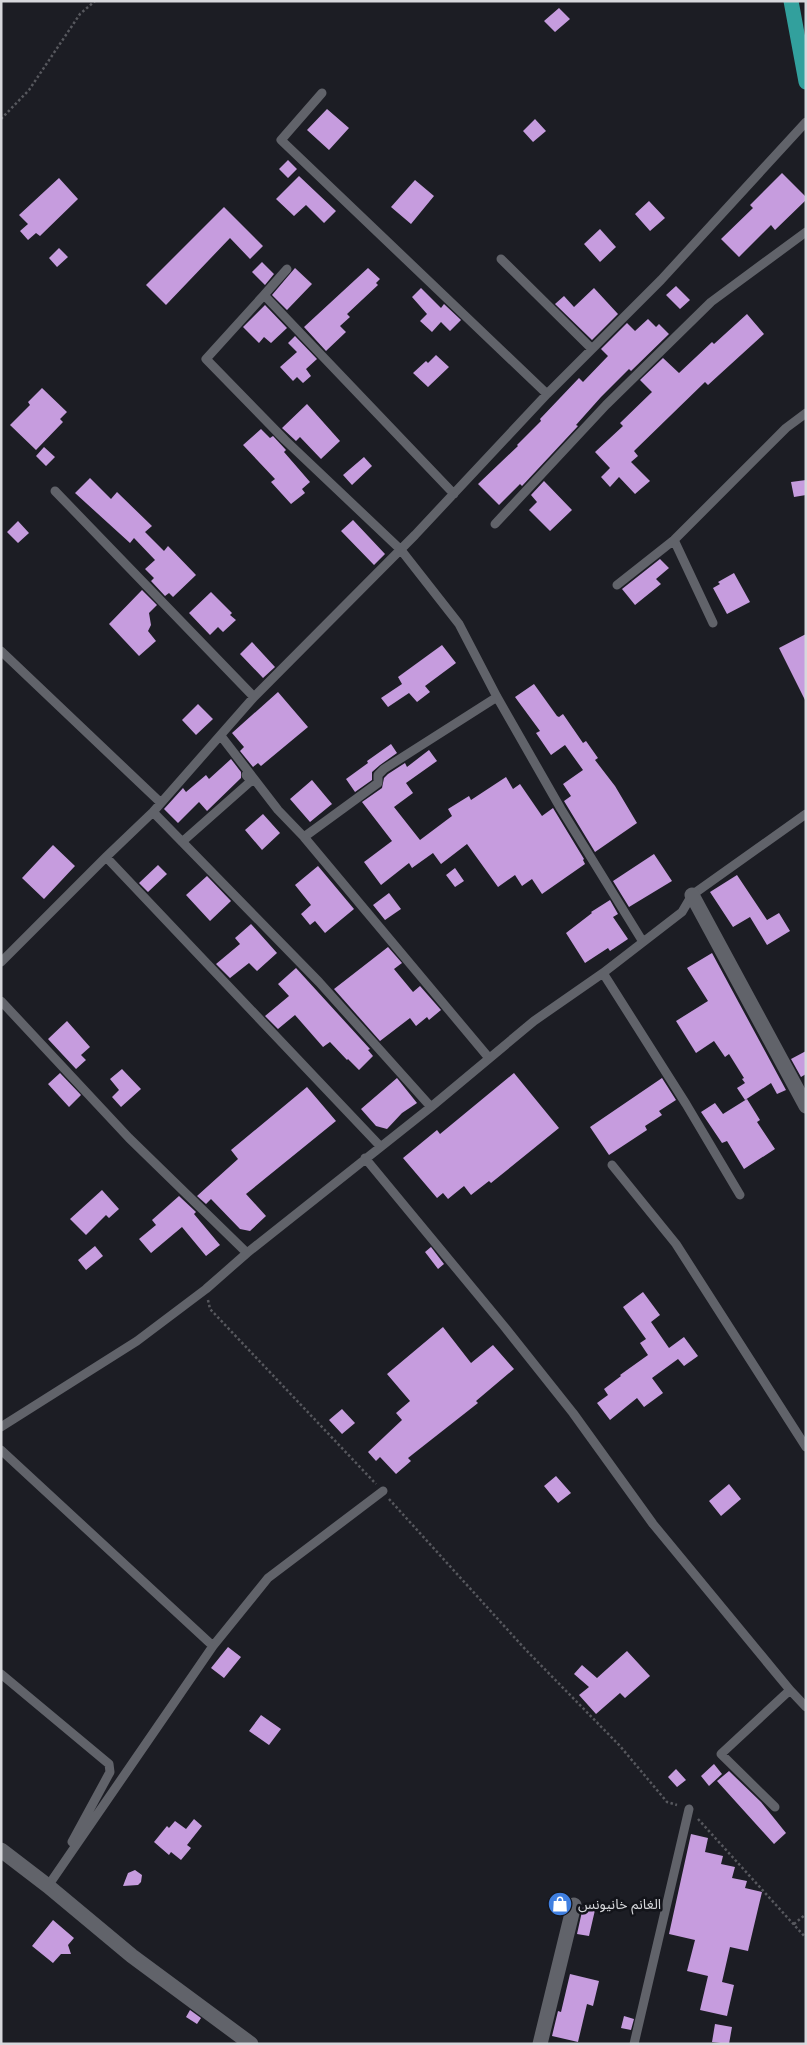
<svg xmlns="http://www.w3.org/2000/svg" width="807" height="2045" font-family="Lora,'Noto Sans Arabic',serif">
	<style>
		.building { fill: #c69cde }
		.lines { fill: none; stroke-linecap: round; stroke-linejoin: round }
		.path { stroke: #57585e; stroke-width: 2.5; stroke-dasharray: 2.5 2.5; stroke-linecap: butt }
		.lane { stroke: #61636a; stroke-width: 9 }
		.street { stroke: #61636a; stroke-width: 15 }
		.highway { stroke: #32a09d; stroke-width: 15 }
		.labels { text-anchor: middle; stroke-width: 5; stroke-linejoin: round; paint-order: stroke }
		.poi-label { font-size: 14px; fill: #d7d8dc; stroke: #13141a; text-anchor: start }
	</style>
	<rect width="100%" height="100%" fill="#1c1d24"/>
	<path class="building" d="M559,8L570,19L555,32L544,21Z
		M327,109L349,128L329,150L307,130Z
		M535,119L546,131L533,142L523,131Z
		M288,160L297,169L288,178L279,169Z
		M782,173L806,197V200L775,230L771,225L739,257L721,239L753,208L750,205Z
		M299,176L336,211L324,223L306,205L294,216L276,199Z
		M59,178L78,199L40,236L36,233L28,240L20,231L28,224L19,215Z
		M415,180L434,196L411,224L391,207Z
		M649,201L665,218L650,231L635,214Z
		M224,207L263,246L250,259L230,238L166,305L146,285Z
		M600,229L616,247L600,262L584,244Z
		M59,248L68,257L57,267L49,258Z
		M262,262L274,274L265,285L252,272Z
		M295,268L312,284L287,310L272,295Z
		M368,268L380,279L376,283L378,285L347,314L350,317L340,326L346,332L326,351L304,327Z
		M676,286L690,300L680,309L666,295Z
		M421,288L441,308L444,304L461,320L450,331L441,322L432,332L420,321L427,314L412,297Z
		M594,288L618,314L592,340L555,304L564,296L574,307Z
		M265,305L287,328L271,343L264,337L259,343L243,327Z
		M747,314L764,334L708,385L705,382L634,451L638,456L631,462L650,481L635,494L619,477L610,487L601,477L610,468L595,452L623,426L620,423L652,392L640,380L663,358L679,373L712,342L714,344Z
		M648,319L656,327L659,324L669,334L631,371L629,369L601,397L576,425L578,426L522,486L520,484L499,505L478,484L518,446L517,445L541,421L540,419L579,378L583,382L608,356L601,349L627,323L635,331Z
		M295,336L317,359L306,369L311,376L303,383L297,377L293,381L280,367L297,352L288,343Z
		M436,355L449,367L428,387L413,373L426,361L428,363Z
		M42,388L67,412L60,419L63,422L36,450L10,425L30,405L28,402Z
		M307,404L340,441L321,459L300,437L296,441L282,428Z
		M261,429L270,438L273,436L286,450L284,452L310,482L302,489L305,493L291,504L271,482L275,479L243,445Z
		M44,447L55,457L46,466L36,456Z
		M364,457L372,466L352,485L343,475Z
		M90,478L111,499L117,492L152,526L145,532L164,551L168,546L196,575L173,597L169,593L165,596L151,581L154,578L145,569L155,560L134,538L130,543L75,493Z
		M806,480V495L794,497L791,482Z
		M544,481L572,510L550,531L529,510L537,502L531,495Z
		M353,520L385,554L374,565L341,531Z
		M18,521L29,533L18,543L7,532Z
		M660,559L669,568L656,579L661,584L635,605L622,589Z
		M734,573L750,602L727,614L713,588L720,584L718,582Z
		M142,590L157,605L149,613L151,625L148,631L156,641L139,656L109,624Z
		M211,592L232,613L230,615L236,620L223,632L218,627L210,635L189,613Z
		M806,634V702L779,648Z
		M252,642L275,667L263,678L240,654Z
		M442,645L456,663L425,686L430,692L417,702L409,693L388,707L381,698L402,684L398,677Z
		M534,684L557,716L559,717L563,714L583,743L586,741L598,758L595,760L615,786L637,823L595,852L564,801L571,796L563,784L583,770L565,745L551,755L536,733L540,731L515,697Z
		M278,692L308,727L261,766L258,763L253,767L240,751L244,747L232,733Z
		M198,704L213,719L196,735L182,720Z
		M391,744L397,753L380,765L372,772V780L355,792L346,779L368,763L367,761Z
		M429,750L437,761L406,783L413,793L394,807L420,840L452,816L448,809L469,796L471,800L506,777L513,789L520,784L542,816L553,808L584,859L583,860L585,864L542,894L532,879L522,886L515,875L498,887L467,844L441,864L433,853L412,868L409,863L381,885L364,862L392,841L362,802L382,788L384,778L388,774L405,763L407,767Z
		M231,759L241,772V778L207,811L199,802L178,823L164,809L183,788L186,792L206,775L209,779Z
		M312,780L332,804L310,822L290,799Z
		M263,814L280,833L262,850L245,830Z
		M53,845L75,866L44,899L22,878Z
		M654,854L672,881L629,907L613,881Z
		M158,865L167,874L148,892L139,883Z
		M318,866L354,909L325,933L315,921L310,925L301,914L311,905L295,885Z
		M455,868L464,881L455,887L446,875Z
		M737,875L767,920L779,913L790,931L767,945L750,917L733,927L710,892Z
		M207,876L231,901L210,921L186,895Z
		M389,893L401,909L385,920L373,905Z
		M610,900L618,914L613,917L628,939L610,951L608,948L585,963L566,933L592,913L591,912Z
		M251,924L277,953L257,971L249,963L230,978L216,964L240,944L235,938Z
		M388,947L402,963L394,969L413,992L420,986L441,1010L429,1020L427,1017L416,1026L410,1018L380,1041L334,989Z
		M712,953L786,1090L777,1094L771,1083L745,1100L737,1088L745,1083L742,1079L744,1078L729,1054L725,1057L714,1041L696,1053L676,1021L708,1001L687,968Z
		M296,968L370,1049L368,1050L373,1056L359,1070L348,1059L347,1060L330,1042L323,1047L295,1015L278,1029L265,1016L289,996L278,984Z
		M67,1021L90,1047L81,1055L86,1060L76,1069L48,1039Z
		M806,1051V1074L801,1077L791,1059Z
		M122,1069L141,1089L121,1107L112,1097L119,1090L110,1079Z
		M60,1073L81,1095L69,1107L48,1084Z
		M514,1073L559,1128L491,1183L489,1181L471,1195L464,1186L448,1199L443,1193L437,1198L403,1158L437,1130L440,1134Z
		M397,1078L417,1103L402,1113L387,1129L376,1126L361,1109Z
		M662,1078L676,1100L659,1111L662,1115L645,1126L647,1130L609,1155L590,1127Z
		M307,1087L336,1121L246,1194L266,1216L250,1231L240,1229L211,1199L206,1204L197,1196L238,1159L231,1150Z
		M747,1099L760,1120L757,1122L775,1149L744,1169L727,1141L722,1143L701,1112L715,1103L723,1114Z
		M102,1190L119,1209L109,1218L106,1215L86,1235L70,1219Z
		M179,1196L196,1212L194,1214L220,1245L206,1256L182,1227L151,1253L139,1239L156,1225L152,1220Z
		M95,1246L103,1256L86,1270L78,1260Z
		M431,1247L444,1264L438,1269L425,1252Z
		M643,1292L660,1315L651,1322L669,1348L684,1337L698,1356L684,1366L678,1359L652,1378L663,1393L644,1407L637,1398L610,1420L597,1403L608,1395L604,1389L621,1376L620,1375L648,1355L640,1343L646,1339L623,1307Z
		M443,1327L471,1363L493,1345L514,1369L476,1401L478,1403L408,1458L411,1461L396,1474L380,1457L376,1461L368,1452L402,1420L396,1413L410,1401L387,1374Z
		M342,1409L355,1423L342,1434L329,1420Z
		M556,1476L571,1493L558,1503L544,1486Z
		M729,1484L741,1499L721,1516L709,1501Z
		M228,1647L241,1657L224,1678L211,1668Z
		M627,1651L650,1676L625,1698L620,1693L596,1714L579,1695L589,1687L574,1674L582,1665L597,1678Z
		M261,1715L281,1729L269,1745L249,1731Z
		M714,1764L722,1774L709,1786L701,1776Z
		M676,1769L686,1780L677,1787L668,1777Z
		M729,1771L761,1802L786,1833L774,1844L717,1781Z
		M194,1819L202,1826L187,1845L191,1848L181,1860L171,1852L169,1855L154,1842L167,1826L169,1828L175,1821L186,1829Z
		M691,1834L708,1838L705,1852L723,1856L721,1864L735,1867L732,1878L747,1881L745,1888L762,1892L748,1951L730,1947L722,1982L734,1985L727,2016L700,2010L708,1976L687,1971L695,1940L669,1934Z
		M135,1870L142,1875L141,1882L138,1885L123,1886L128,1873Z
		M583,1907L595,1910L589,1936L577,1934Z
		M53,1920L74,1938L68,1945L71,1954H61L53,1963L32,1946Z
		M570,1974L599,1981L593,2006L587,2004L578,2042L552,2036L558,2011L561,2012Z
		M190,2010L201,2018L197,2024L186,2017Z
		M624,2016L634,2019L631,2030L621,2028Z
		M715,2024L732,2027L729,2044L712,2042Z"/>
	<g class="lines">
		<path class="path" d="M1,119L29,90L80,14L95,1
			M208,1300L210,1309L376,1484
			M389,1499L525,1649L620,1746L667,1802L677,1805
			M698,1819L806,1938
			M794,1924L806,1914"/>
		<path class="lane" d="M322,93L281,140L547,394
			M501,259L592,349
			M287,269L264,295L454,494
			M264,295L206,359L285,440L401,550L459,624L497,697L561,809L643,942
			M55,491L254,697
			M495,524L606,405L711,302L806,232
			M674,540L713,623
			M617,585L674,540L786,428L806,413
			M1,651L161,803
			M221,736L278,810L304,837L489,1058
			M153,812L319,982L431,1107
			M304,837L378,783V775L384,769L497,697
			M182,842L251,781L246,775
			M106,857L380,1146
			M1,962L106,857L153,812L254,697L415,535L547,394L661,280L806,122
			M603,973L686,1104L740,1195
			M1,1001L129,1138L247,1253
			M365,1158L503,1325L573,1413L653,1524L790,1690L721,1754L775,1807
			M612,1165L676,1244L806,1447
			M1,1427L137,1341L206,1289L247,1253L431,1107L534,1021L603,973L682,912L692,895L806,814
			M1,1450L213,1646
			M1,1674L109,1764L110,1772L72,1842
			M790,1690L806,1707
			M48,1886L213,1646L268,1578L383,1491
			M634,2044L689,1809"/>
		<path class="street" d="M692,895L806,1106
			M1,1850L48,1886L132,1956L251,2044
			M540,2044L574,1905"/>
		<path class="highway" d="M791,1L806,82"/>
	</g>
	<defs>
		<g id="shop-disc" transform="scale(1.25)"><circle r="9.5" fill="#3f7fe0" stroke="#13141a"/><path d="M-5-2.5h2.3a2.7 3.5 0 0 1 5.4 0H5L5.5 6h-11ZM-1.5-2.5h3a1.5 2.3 0 0 0-3 0Z" fill="#fff"/></g>
	</defs>
	<g fill-rule="evenodd">
		<use href="#shop-disc" x="560" y="1904"/>
	</g>
	<g class="labels">
		<g class="poi-label">
			<text x="578" y="1909">الغانم خانيونس</text>
		</g>
	</g>
	<rect width="807" height="2045" fill="none" stroke="#d7d8dc" stroke-width="5"/>
</svg>
